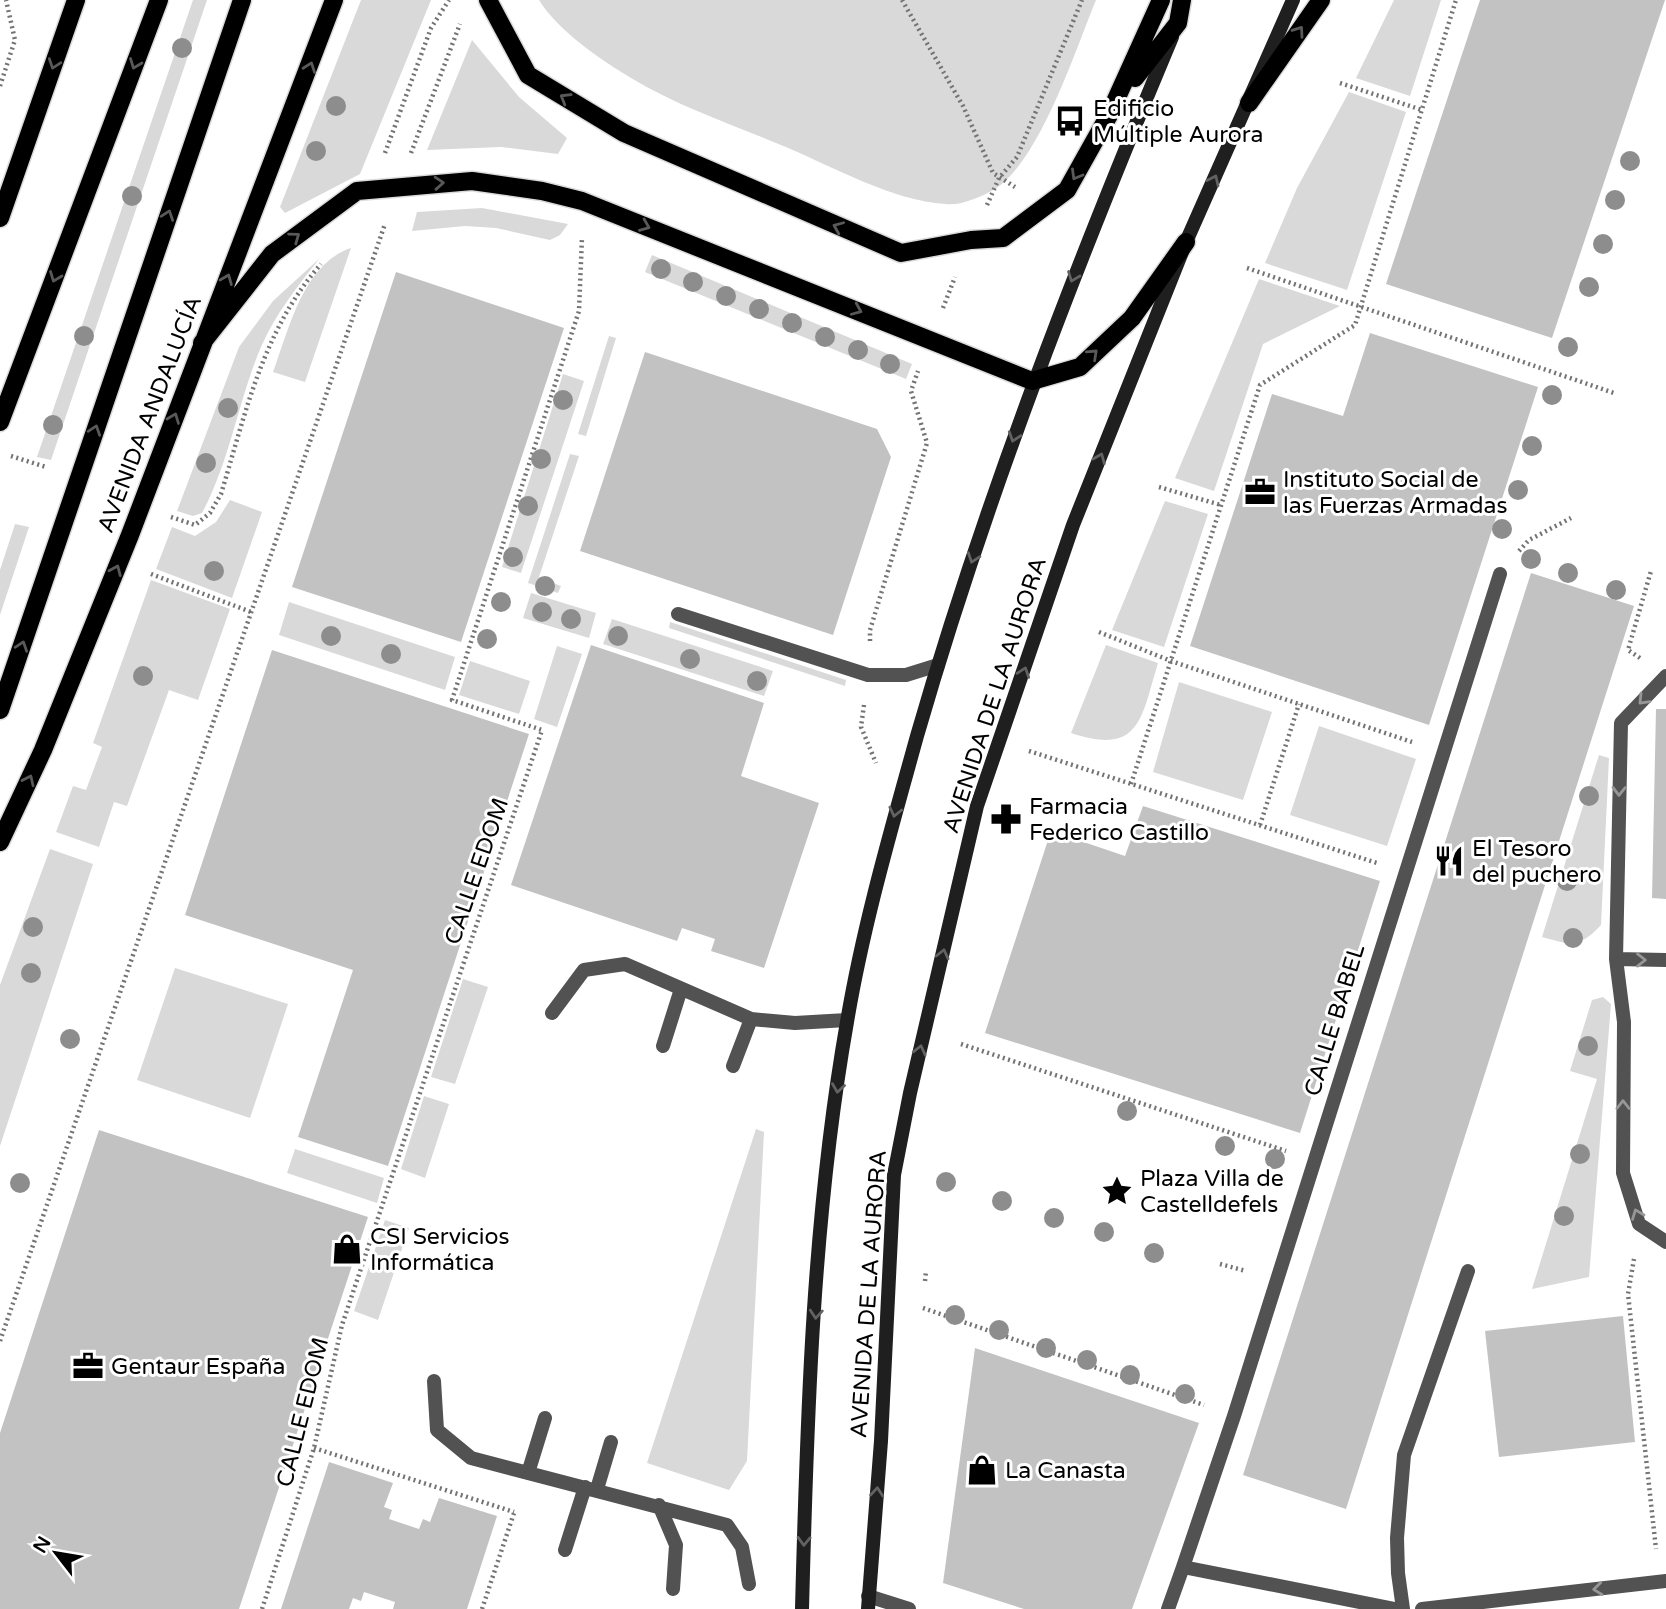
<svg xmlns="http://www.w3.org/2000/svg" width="1666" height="1609" font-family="'Varela Round',sans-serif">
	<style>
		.green { fill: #d9d9d9 }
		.building { fill: #c2c2c2 }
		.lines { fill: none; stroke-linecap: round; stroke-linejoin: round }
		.primary-casing { stroke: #dbdbdb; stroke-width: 21 }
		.path { stroke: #747474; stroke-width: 4.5; stroke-dasharray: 2 3.5; stroke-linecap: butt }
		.lane { stroke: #525252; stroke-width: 14 }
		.street { stroke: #525252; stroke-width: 14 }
		.secondary { stroke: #1f1f1f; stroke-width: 14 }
		.primary { stroke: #000; stroke-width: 18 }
		.tree { fill: #8d8d8d }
		.oneway { stroke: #595959 }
		.oneway2 { stroke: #626262 }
		.oneway3 { stroke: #979797 }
		.labels { text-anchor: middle; stroke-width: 6; stroke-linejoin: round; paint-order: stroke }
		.poi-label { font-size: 23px; fill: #000; stroke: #fff; text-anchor: start }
		.street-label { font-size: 23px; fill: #000; stroke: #fff }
	</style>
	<rect width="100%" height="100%" fill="#fff"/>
	<path class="green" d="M193,0H207L51,460L37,457Z
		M361,0H431L360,174L285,213L280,207Z
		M539,0H1096C1075,51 1040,160 995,189C981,197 961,206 945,204C894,201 833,167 786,147C734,125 679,107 631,78C600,59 558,31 539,0Z
		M1394,0H1441L1410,96L1356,78Z
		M472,40L519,97L567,138L558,154L501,147L427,150Z
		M1349,92L1406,112L1347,290L1265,263L1297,188Z
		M482,208L568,224L560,235L550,240L496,228L465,226L412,231L417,212Z
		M351,248L305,382L273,372C289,329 303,264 351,248Z
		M652,255L912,364L906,379L645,272Z
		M320,258C297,287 276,313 261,347C238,401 230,461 202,513L193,516L177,511L239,347L273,301Z
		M1259,279L1340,306L1263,344L1214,491L1175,478Z
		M609,336L616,338L586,436L578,434Z
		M563,374L584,381L521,573L502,567Z
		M570,454L579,456L539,577L561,586L558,593L528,583Z
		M230,500L262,512L232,598L156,569L172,527L195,536L216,522Z
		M1165,501L1208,514L1164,647L1112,630Z
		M15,524L29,527L0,615V570Z
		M151,580L230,609L198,700L169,690L127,806L114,802L99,847L56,832L73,786L86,790L102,747L93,743Z
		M531,593L596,613L589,638L523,618Z
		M289,602L455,657L445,690L279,635Z
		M612,619L773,671L764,696L603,644Z
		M670,622L846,680L845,686L669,628Z
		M1106,645L1158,663C1141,719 1140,756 1071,733Z
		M557,646L582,654L557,727L534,719Z
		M470,661L530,681L519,714L459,695Z
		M1179,682L1272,712L1243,800L1153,772Z
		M1319,726L1416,759L1387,846L1290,815Z
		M1599,755L1609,758L1601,925C1580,948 1570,945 1542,937Z
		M50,849L93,864L0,1146V985Z
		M175,968L288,1004L250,1118L137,1080Z
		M463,979L488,987L455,1084L431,1077Z
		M1603,997L1611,1004L1589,1277L1532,1289L1597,1079L1570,1071L1592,1000Z
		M424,1096L449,1104L425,1178L401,1169Z
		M756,1129L764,1132L747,1461L729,1490L647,1463Z
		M295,1149L384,1178L377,1203L287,1173Z
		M385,1220L409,1228L378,1320L354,1311Z"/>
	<path class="building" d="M1480,0H1665L1552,338L1386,284Z
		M396,272L564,328L461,642L292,587Z
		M1370,333L1538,387L1429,725L1190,646L1272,394L1343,416Z
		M645,352L877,429L891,457L833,635L580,551Z
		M1531,573L1634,606L1346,1509L1243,1475Z
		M591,645L764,703L741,776L819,803L764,968L711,951L715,939L682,928L677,941L511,885Z
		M272,650L529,734L388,1166L298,1137L353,970L185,915Z
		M1656,709H1666V899L1652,898Z
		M1143,806L1380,881L1300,1133L985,1033L1051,831L1125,856Z
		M99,1130L368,1217L239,1609H0V1433Z
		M1623,1316L1635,1442L1499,1457L1485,1331Z
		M975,1348L1199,1423L1132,1609H1024L943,1583Z
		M329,1462L393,1483L384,1507L392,1510L389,1519L419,1529L423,1519L430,1522L439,1498L497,1516L467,1609H393L395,1602L364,1592L361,1601L353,1598L349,1609H281Z"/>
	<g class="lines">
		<g class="primary-casing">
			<path id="primary" d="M488,0L528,75L624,133L901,253L971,240L1003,238L1067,190L1109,115L1161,0
				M1135,78L1178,23L1182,0
				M1249,103L1321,0
				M0,218L76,0
				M202,343L272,254L357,191L472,181L542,191L582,201L1032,381L1080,367L1132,318L1186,242
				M0,422L159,0
				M0,710L242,0
				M0,842L43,750L130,535L334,0"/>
		</g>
		<path class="path" d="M902,0L963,106L993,173L1015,187
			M1340,83L1422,110
			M0,86L15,40L6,0
			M385,153L431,28L449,0
			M411,153L460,24
			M987,205L999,178L1017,157L1082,0
			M1247,268L1614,393
			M943,308L955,277
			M11,456L46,467
			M1159,487L1221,505
			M171,517L195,525L210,513L221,494C246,412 263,330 321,264
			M1519,551L1529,540L1571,518
			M151,574L251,612
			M1099,632L1171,661L1412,742
			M870,641V630L927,443L911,391L918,371
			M1640,658L1628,650L1651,571
			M864,705L861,727L876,763
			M1029,751L1377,863
			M1131,784L1260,385L1355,325L1456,0
			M1260,825L1299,704
			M961,1044L1286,1151
			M1634,1259L1628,1294L1656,1549
			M1220,1264L1246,1271
			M925,1281L926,1271
			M923,1308L1204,1405
			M0,1341L385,224
			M314,1448L514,1512
			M262,1609L314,1448L342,1325L542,730L452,700L579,311L582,237
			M482,1609L515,1510"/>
		<path class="lane" d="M678,614L868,675H906L938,665
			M552,1013L584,970L625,964L751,1019L795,1023L847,1020
			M663,1046L681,989
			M733,1066L751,1019
			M434,1381L437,1430L471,1458L727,1525L742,1547L749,1584
			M528,1473L545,1418
			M597,1489L611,1442
			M659,1505L676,1545L673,1589
			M565,1550L585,1487
			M1403,1609L1398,1573L1397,1538L1404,1455L1468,1271"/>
		<path class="street" d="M1666,676L1621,723L1616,959L1624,1022L1623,1173L1639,1224L1666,1242
			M1616,959L1666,960
			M1183,1567L1234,1416L1500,574
			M868,1596L909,1609
			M1168,1609L1183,1567L1395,1609
			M1422,1609L1666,1581"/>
		<path class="secondary" d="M802,1609C807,1414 813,1215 847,1022C863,926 891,830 917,736C986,497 1076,266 1172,37
			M868,1609L881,1441L894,1175L910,1093L977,806L1073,525L1186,242L1293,0"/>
		<use href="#primary" class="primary"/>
	</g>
	<g class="tree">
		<circle cx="182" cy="48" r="10"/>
		<circle cx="336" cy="106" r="10"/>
		<circle cx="316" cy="151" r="10"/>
		<circle cx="1630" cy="161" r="10"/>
		<circle cx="132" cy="196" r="10"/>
		<circle cx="1615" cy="200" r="10"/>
		<circle cx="1603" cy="244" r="10"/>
		<circle cx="661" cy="269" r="10"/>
		<circle cx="693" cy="282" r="10"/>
		<circle cx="1589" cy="287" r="10"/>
		<circle cx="726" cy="296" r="10"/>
		<circle cx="759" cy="309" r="10"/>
		<circle cx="792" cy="323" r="10"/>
		<circle cx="84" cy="336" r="10"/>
		<circle cx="825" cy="337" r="10"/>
		<circle cx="1568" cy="347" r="10"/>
		<circle cx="858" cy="350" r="10"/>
		<circle cx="890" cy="364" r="10"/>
		<circle cx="1552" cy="395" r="10"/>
		<circle cx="563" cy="400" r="10"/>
		<circle cx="228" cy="408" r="10"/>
		<circle cx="53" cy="425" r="10"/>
		<circle cx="1532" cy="446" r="10"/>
		<circle cx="541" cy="459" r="10"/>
		<circle cx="206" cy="463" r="10"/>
		<circle cx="1518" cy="490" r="10"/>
		<circle cx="528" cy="506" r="10"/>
		<circle cx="1502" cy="529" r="10"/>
		<circle cx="513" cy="557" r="10"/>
		<circle cx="1531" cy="559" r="10"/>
		<circle cx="214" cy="571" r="10"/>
		<circle cx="1568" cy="573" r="10"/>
		<circle cx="545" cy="586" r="10"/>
		<circle cx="1616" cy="590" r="10"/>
		<circle cx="501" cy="602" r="10"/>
		<circle cx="542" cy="612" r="10"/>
		<circle cx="571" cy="619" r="10"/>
		<circle cx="331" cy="636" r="10"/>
		<circle cx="618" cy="636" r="10"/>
		<circle cx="487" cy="639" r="10"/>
		<circle cx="391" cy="654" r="10"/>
		<circle cx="690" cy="659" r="10"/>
		<circle cx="143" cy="676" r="10"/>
		<circle cx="757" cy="681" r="10"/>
		<circle cx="1589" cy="796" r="10"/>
		<circle cx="1567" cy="881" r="10"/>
		<circle cx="33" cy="927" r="10"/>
		<circle cx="1573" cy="938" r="10"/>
		<circle cx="31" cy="973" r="10"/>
		<circle cx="70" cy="1039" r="10"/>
		<circle cx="1588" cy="1046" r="10"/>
		<circle cx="1127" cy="1111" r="10"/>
		<circle cx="1225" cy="1146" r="10"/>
		<circle cx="1580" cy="1154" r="10"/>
		<circle cx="1275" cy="1159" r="10"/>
		<circle cx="946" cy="1182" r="10"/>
		<circle cx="20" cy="1183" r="10"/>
		<circle cx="1002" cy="1201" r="10"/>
		<circle cx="1564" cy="1216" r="10"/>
		<circle cx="1054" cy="1218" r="10"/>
		<circle cx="1104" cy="1232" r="10"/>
		<circle cx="1154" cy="1253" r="10"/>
		<circle cx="955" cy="1315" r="10"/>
		<circle cx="999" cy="1330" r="10"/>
		<circle cx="1046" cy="1348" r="10"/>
		<circle cx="1087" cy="1360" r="10"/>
		<circle cx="1130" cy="1375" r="10"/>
		<circle cx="1185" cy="1394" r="10"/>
	</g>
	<defs><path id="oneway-chevron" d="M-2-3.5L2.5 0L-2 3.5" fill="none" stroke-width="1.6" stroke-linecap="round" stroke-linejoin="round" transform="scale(1.75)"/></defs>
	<g class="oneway">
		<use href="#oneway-chevron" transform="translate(1299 31) rotate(-55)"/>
		<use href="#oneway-chevron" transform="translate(54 64) rotate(109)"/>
		<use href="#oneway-chevron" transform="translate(135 64) rotate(111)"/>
		<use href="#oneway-chevron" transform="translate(310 67) rotate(-70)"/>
		<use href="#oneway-chevron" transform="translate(565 98) rotate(-149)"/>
		<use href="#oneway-chevron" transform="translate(1076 175) rotate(120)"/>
		<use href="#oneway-chevron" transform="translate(439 183) rotate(-4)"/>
		<use href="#oneway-chevron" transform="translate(168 215) rotate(-71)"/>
		<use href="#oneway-chevron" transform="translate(645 226) rotate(22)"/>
		<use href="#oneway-chevron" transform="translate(838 227) rotate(-157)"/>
		<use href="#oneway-chevron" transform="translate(295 237) rotate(-36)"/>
		<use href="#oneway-chevron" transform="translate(55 277) rotate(111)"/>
		<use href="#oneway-chevron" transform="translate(227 279) rotate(-68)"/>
		<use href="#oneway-chevron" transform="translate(857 310) rotate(23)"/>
		<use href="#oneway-chevron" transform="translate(1093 354) rotate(-43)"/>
		<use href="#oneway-chevron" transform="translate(174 418) rotate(-69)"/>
		<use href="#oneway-chevron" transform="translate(95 430) rotate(-71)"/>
		<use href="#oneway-chevron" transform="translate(116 570) rotate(-67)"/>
		<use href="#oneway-chevron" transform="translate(22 646) rotate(-71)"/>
		<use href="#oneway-chevron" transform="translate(29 780) rotate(-65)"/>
	</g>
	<g class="oneway2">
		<use href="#oneway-chevron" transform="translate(1214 180) rotate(-65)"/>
		<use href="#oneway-chevron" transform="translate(1073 277) rotate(111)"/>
		<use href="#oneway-chevron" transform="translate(1014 437) rotate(108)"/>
		<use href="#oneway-chevron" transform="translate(1100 458) rotate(-68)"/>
		<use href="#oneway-chevron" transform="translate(973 558) rotate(109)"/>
		<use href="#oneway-chevron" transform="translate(1024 672) rotate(-71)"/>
		<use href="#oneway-chevron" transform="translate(895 812) rotate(103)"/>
		<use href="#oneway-chevron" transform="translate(943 954) rotate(-77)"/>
		<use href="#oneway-chevron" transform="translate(920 1050) rotate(-77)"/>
		<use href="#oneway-chevron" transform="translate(838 1088) rotate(98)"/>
		<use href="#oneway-chevron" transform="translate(816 1314) rotate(94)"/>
		<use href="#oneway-chevron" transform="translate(877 1492) rotate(-85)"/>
		<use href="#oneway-chevron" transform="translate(804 1541) rotate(92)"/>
	</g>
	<g class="oneway3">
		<use href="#oneway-chevron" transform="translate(1643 700) rotate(134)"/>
		<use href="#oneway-chevron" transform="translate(1619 791) rotate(91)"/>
		<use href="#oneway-chevron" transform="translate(1641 960)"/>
		<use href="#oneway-chevron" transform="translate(1623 1105) rotate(-90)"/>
		<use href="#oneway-chevron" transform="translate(1637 1214) rotate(-111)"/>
		<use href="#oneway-chevron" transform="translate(1598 1589) rotate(173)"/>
	</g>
	<defs>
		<g id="bus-bare" transform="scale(2.415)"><path d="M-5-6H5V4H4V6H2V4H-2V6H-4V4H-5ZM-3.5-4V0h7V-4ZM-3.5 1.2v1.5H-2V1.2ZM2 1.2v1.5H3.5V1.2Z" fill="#000" stroke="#fff" stroke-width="2.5" paint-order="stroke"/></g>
		<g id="office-bare" transform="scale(2.415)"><path d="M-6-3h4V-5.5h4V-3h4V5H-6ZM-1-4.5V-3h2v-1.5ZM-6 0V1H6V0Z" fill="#000" stroke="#fff" stroke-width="2.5" paint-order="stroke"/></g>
		<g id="pharmacy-bare" transform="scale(2.415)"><path d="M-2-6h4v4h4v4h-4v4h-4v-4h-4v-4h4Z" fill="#000" stroke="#fff" stroke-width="2.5" paint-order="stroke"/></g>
		<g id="restaurant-bare" transform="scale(2.415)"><path d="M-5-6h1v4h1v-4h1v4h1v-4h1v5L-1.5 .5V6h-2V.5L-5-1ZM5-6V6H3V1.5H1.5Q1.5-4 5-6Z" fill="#000" stroke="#fff" stroke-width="2.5" paint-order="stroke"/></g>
		<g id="sight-bare" transform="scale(2.415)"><path d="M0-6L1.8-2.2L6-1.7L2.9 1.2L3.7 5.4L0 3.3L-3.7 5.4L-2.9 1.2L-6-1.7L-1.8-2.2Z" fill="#000" stroke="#fff" stroke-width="2.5" paint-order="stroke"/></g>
		<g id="shop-bare" transform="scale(2.415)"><path d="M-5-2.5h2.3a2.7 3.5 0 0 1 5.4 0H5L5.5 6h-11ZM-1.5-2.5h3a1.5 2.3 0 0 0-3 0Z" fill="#000" stroke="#fff" stroke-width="2.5" paint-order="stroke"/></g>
	</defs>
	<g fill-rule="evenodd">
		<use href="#bus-bare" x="1070" y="121"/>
		<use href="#office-bare" x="1260" y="492"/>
		<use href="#pharmacy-bare" x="1006" y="819"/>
		<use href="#restaurant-bare" x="1449" y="861"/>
		<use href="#sight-bare" x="1117" y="1191"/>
		<use href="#shop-bare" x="347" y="1249"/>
		<use href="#office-bare" x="88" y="1366"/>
		<use href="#shop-bare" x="982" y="1470"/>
	</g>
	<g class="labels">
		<g class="poi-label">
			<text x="1093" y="116">Edificio<tspan x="1093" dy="26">Múltiple Aurora</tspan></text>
			<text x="1283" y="487">Instituto Social de<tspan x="1283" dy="26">las Fuerzas Armadas</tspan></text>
			<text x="1029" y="814">Farmacia<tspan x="1029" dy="26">Federico Castillo</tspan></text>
			<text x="1472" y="856">El Tesoro<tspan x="1472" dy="26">del puchero</tspan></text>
			<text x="1140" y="1186">Plaza Villa de<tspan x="1140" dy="26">Castelldefels</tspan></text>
			<text x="370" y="1244">CSI Servicios<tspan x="370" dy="26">Informática</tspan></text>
			<text x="111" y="1374">Gentaur España</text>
			<text x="1005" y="1478">La Canasta</text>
		</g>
		<g class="street-label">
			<text transform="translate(149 414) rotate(-69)" y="8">AVENIDA ANDALUCÍA</text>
			<text transform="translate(994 695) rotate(-72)" y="8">AVENIDA DE LA AURORA</text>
			<text transform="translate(476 871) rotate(-71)" y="8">CALLE EDOM</text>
			<text transform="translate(1334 1020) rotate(-73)" y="8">CALLE BABEL</text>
			<text transform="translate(868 1294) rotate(-86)" y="8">AVENIDA DE LA AURORA</text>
			<text transform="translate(302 1412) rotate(-76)" y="8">CALLE EDOM</text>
		</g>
	</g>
	<g transform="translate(56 1553) rotate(301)" stroke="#ffffff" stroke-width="5" paint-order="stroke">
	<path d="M0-5L12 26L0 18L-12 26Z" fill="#000000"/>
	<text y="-10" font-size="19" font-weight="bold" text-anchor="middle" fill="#000000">N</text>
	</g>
</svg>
